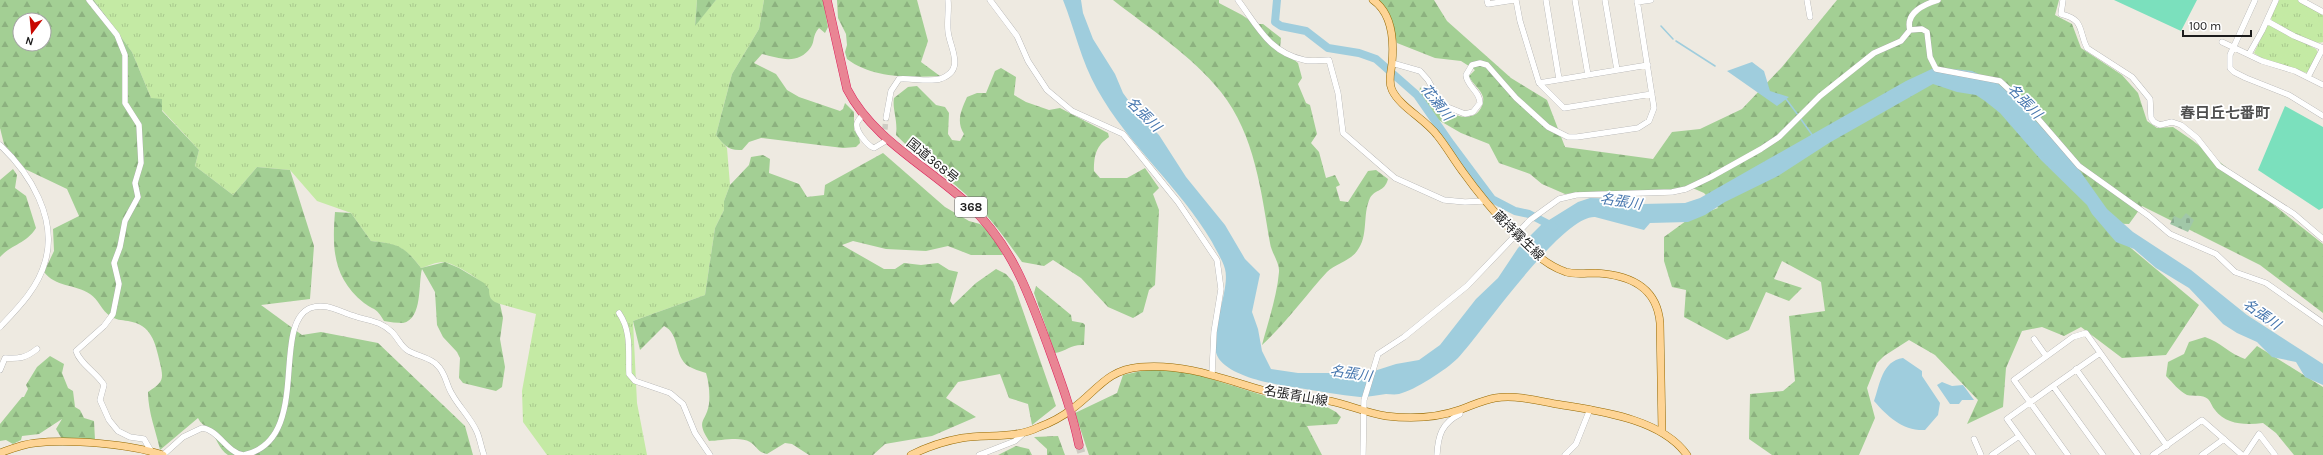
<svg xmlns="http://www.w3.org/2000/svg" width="2323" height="455" font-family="Karla,'Noto Sans JP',sans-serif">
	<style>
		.grass { fill: url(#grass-tufts) }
		.forest { fill: url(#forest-firs); fill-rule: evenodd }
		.cemetery { fill: url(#cemetery-stones) }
		.pitch { fill: #7be0bd }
		.water { fill: #9fcddd }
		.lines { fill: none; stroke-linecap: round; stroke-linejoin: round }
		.stream { stroke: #9fcddd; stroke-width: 1.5 }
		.river { stroke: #9fcddd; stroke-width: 8 }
		.minor-tunnel { stroke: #cecbc3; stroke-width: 5.5; stroke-dasharray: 5.5 3; stroke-linecap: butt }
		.highway-tunnel { stroke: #cecbc3; stroke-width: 8; stroke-dasharray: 8 4; stroke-linecap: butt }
		.minor-casing { stroke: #a3a3a3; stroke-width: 6 }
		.major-casing { stroke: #946800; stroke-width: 8 }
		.highway-casing { stroke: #dc1e59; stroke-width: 9 }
		.minor { stroke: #fff; stroke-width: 5.5 }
		.major { stroke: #fed495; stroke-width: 7 }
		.highway { stroke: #e98594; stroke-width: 8 }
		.labels { text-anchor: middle; stroke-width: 3.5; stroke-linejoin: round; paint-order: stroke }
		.shield { fill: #fff; stroke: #606060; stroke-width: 1 }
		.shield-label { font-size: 12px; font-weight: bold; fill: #1c1c1c }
		.street-label { font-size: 13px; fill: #1c1c1c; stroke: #fff }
		.water-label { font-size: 14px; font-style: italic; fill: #4676ae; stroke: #fff }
		.quarter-label { font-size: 15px; font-weight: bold; fill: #4f4f4f; stroke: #fff }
	</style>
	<defs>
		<pattern id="grass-tufts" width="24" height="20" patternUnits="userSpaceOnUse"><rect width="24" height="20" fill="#c4eaa4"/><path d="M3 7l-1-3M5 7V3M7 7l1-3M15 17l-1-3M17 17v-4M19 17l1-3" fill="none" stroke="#a8c88d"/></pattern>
		<pattern id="forest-firs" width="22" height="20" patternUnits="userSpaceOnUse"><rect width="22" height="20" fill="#a3cf94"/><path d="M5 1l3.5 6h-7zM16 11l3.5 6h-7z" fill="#8cb17f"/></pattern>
		<pattern id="cemetery-stones" width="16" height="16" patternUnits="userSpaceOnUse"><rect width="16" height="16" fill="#a1c7a8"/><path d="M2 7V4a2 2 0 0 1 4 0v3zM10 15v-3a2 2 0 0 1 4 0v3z" fill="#8aaa90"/></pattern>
	</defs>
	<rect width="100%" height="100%" fill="#eeeae1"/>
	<path class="grass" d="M94,0H697L695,25L716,0H764L759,29L732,74L716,135L727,148L730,185L724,201V210L715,228L705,295L633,321L637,403L647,455H547L523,422L522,391L536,314L493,302L489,296V289C481,280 455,263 443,262C436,262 428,266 421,268C405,247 398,244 371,241L351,213L317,201L290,170L257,167L233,195L195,166L199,150L151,98L132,52Z
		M2278,0H2298L2323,14V42C2312,47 2283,27 2272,22L2271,18Z
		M2270,25L2316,49L2318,53L2307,73L2263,59L2254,53L2267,26Z"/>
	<path class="forest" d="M0,0H94L132,52L151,98L162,99V111L199,150L195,166L233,195L257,167L290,170L314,246L310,299L261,305L302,335L321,332L378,343L465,426L473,455H228C218,449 217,437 209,429C204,425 201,424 198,418L160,450C156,431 148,412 148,392C163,382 164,380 160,363C155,342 152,325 128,321C121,320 116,320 110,316C102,311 98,299 90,294C75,284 55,287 44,272L54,251L53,229L79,216L67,189L25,169L4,144L0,128ZM20,20H44V44H20Z
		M697,0H716L695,26Z
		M764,0H823L828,27L825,33L819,28C812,36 815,41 811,47C798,66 779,58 762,54L754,63L776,74L787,90L799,97L840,111L843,109L845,103L854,112V130L859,136L860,143L856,147L843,148L761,138L749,142L742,150C728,151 724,145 716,135L732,74L759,29Z
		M837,0H917L928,41L921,62L940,76C909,78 872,78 847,59L845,52L847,45L846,34L838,18Z
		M1113,0H1219V3L1242,15L1255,24H1263L1281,38L1280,48L1298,63L1302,78L1298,84L1306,103L1310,105L1317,134L1311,143L1319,152L1326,178L1335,175L1340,185L1336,187L1340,201L1348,202L1368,171L1376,170L1388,179C1384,193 1376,188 1370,198C1362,215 1369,236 1357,251C1350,261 1335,264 1327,272C1305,296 1286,323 1262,345C1268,322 1277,296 1279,272C1280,263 1271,252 1270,243C1261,191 1255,135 1221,92C1191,55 1150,29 1113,0Z
		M1376,0H1434L1447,21L1511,78L1547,100L1565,147L1653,159L1672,132L1700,129L1742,109L1782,67L1837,0H2059L2055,15L2072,24L2081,48L2122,75L2138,93L2147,121L2157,128L2173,127L2192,140L2323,244V313L2260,265L2142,206L2129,224L2101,223L2199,305L2166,355L2122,358L2081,327L2064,336L2042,327L2022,331L2006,368L2003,407L1967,424L1978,400L1935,355L1909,340L1884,356L1877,363L1867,388L1875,418L1859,455H1772L1749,439L1750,394L1783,391L1795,381L1789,316L1825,311L1821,282L1782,261L1774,279L1802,288L1789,301L1766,292L1749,330L1727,340L1684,317L1686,290L1672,287L1664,261V237L1690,218L1718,208L1704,193L1688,186L1662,195L1609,191L1565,194L1542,184L1530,174L1499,163L1489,144L1461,133L1435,118L1419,95L1420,87C1428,101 1464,129 1479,111C1482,107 1484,102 1483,97C1481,89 1472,84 1469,76L1475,70L1461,61L1435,58L1397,43L1390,16Z
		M1001,68L1016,77L1014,95L1026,102L1049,110L1060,108L1108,133L1109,137C1096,146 1094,155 1094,171L1100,178H1127L1145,168L1159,188L1153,194L1159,210L1155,285L1149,290L1143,312L1133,318L1108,307L1081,278L1053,260L1044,266L1022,262C1007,241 993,221 975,203C950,178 920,160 896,135C898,120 892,109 894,98L908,87L917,86L936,105L945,107L949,113L948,134L952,140L960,141L964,134C956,121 961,111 967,97L977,93H986L995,71Z
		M883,153L945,207L969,221L980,224L987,230L994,237L1003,255H971L948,246L926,251L886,249L853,241L842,245L884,269H895L904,263L921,265L938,263L949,270L958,272L950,301L953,305L976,283L996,269L1006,274L1013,282L1056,406L1032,425L1028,404L1009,398L1000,374L958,382L946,398L976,417L932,436L885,444L873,455H809L792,444L785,443L767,454C757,452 757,446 750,442C740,436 720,441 709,441C695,419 706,423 709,404C710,395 709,382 706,373C700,371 693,369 688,366C674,356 680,334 664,326L640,350L633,321L705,295L715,228L724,210V201L730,185L749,165L751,157L763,155L770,159L769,173L799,184L807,197L824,195L825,185Z
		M13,169L17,175L15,188L26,196L36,228C26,244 12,244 0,257V180Z
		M335,212L351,213L371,241C399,244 404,246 421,268L445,262L459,268L484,283L489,289C489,298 491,301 500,304L503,318L500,339L505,367L502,387L496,391L463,383L459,378L460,358L457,352L443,337L437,325L435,292L422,269C418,283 423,319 403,323C397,323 390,322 384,321C376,307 375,311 364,303C333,278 332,249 335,212Z
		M1036,286L1071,315L1072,321L1083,323L1085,325L1084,345C1071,344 1067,351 1055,353L1034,293Z
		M2205,337C2220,342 2230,354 2245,359L2257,346L2323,387V455H2294L2276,433L2263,423C2246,425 2226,425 2215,410C2212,407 2211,402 2208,399C2202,394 2194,397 2187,395C2179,391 2173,383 2166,376L2168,362L2184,354L2189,342Z
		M50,356L64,364L62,373L68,388L73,391L75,407L80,410L84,418L94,421L95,440L62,439L56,429L62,419L39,434L22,436L21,440L13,444L6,440L0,441V424L22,397H24L28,389L26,385L37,367Z
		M1150,369H1172L1189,372L1262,395L1291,402L1325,406L1336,412L1341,417L1337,424L1307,426L1322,455H1089L1075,413L1117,393L1123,375Z
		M1058,436L1065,455H1047V449L1034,437Z
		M1016,446L1029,449L1032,455H998Z"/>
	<path class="cemetery" d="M2186,213L2194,220L2188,232L2170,224L2174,216L2181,219Z"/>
	<path class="pitch" d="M2114,0H2197L2181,31Z
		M2285,106L2323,127V208L2319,210L2258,170Z"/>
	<path class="water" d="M1063,0H1081L1083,13L1093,39L1115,74L1123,93L1139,115L1159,135L1186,177L1225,225L1245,259L1260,274L1252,312L1258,329L1262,351L1271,369L1298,373H1368L1396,364L1419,360L1440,345L1476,299L1498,278L1518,248L1541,225L1578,202L1590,198L1625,199L1642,204L1685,203L1700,198L1906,81L1936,67L1972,71L1996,82L2016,99L2075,164L2107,209L2133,232L2191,270L2247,315L2323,364V385L2305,377L2296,362L2272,357L2257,342L2237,333L2223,324L2189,288L2156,268L2134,249L2116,242L2092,214L2087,205L2041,160L2000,113L1985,101L1976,95L1957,92L1933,84L1829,143L1778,176L1725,202L1705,215L1688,222L1650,223L1644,230L1595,217C1562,215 1483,331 1458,358C1446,370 1415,390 1399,394C1394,395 1390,394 1386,394C1377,395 1368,397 1360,397C1340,395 1319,391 1299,388C1277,385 1233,378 1219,359C1205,339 1231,292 1225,269C1223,261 1216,250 1212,242C1180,187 1128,145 1097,89C1081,61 1075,30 1063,0Z
		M1752,62L1764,71L1770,91L1789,97L1777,106L1727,71Z
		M1903,358L1922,371V376L1940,403L1938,415L1925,430C1903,431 1888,417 1874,401C1880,384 1882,361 1903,358Z
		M1942,382L1952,386L1963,385L1974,400H1962L1959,404H1950L1937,385Z"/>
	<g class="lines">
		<path class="stream" d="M1661,26L1673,39
			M1676,41L1715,66
			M1786,99L1798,115
			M1800,118L1813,136"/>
		<path class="river" d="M1277,0L1275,22L1281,26L1306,31L1328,48L1359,53L1376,59L1417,95L1451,144L1492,199L1515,211L1529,214L1554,227"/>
		<path class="minor-tunnel" d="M884,138L886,118"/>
		<path class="highway-tunnel" d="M1079,445L1082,455"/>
		<g class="minor-casing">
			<path id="minor" d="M89,0L117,35L125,55V103L139,125L141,163L135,183L138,197L125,221L120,247L114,263L119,284L113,314L104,326L76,351C80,364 97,373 104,385L100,400L109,420L118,431L130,437L144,439L151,451
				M990,0L1017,36L1028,61L1047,90L1072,111L1123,134L1178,202L1217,260L1221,289L1214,332L1212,374
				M1238,0C1258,27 1269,52 1304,60C1312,62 1320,60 1329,60L1338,93L1343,133L1395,178L1444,200L1465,202L1484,201
				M1487,0L1488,4L1514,0
				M1516,0L1520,21L1539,83
				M1546,0L1559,79
				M1575,0L1588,75
				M1605,0L1617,70
				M1807,0L1810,17
				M2063,0L2061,14C2085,20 2078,30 2087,48L2132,77L2150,99L2151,118L2154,122L2160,125L2172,122L2181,125L2197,138L2219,166L2294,214L2323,239
				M2255,0L2230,55V68L2234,72L2246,78L2289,95L2323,116
				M2301,0L2323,12
				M1637,2L1651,0
				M2267,21L2294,36L2323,48
				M1910,30C1905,12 1925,4 1938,0
				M2222,42L2262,61L2295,71L2323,85
				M2249,54L2262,31L2276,0
				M1392,63L1420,71L1428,80L1439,100L1445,106L1465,114L1473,112L1480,103C1480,91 1467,87 1466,75L1472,65L1480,63L1487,65L1516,98L1548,127L1568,137H1577L1638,128L1649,121L1654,108L1637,0
				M1648,65L1539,83L1564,108L1652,94
				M2308,77L2323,48
				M863,115C861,117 858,120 857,123C855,131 868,146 874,148L884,142
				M886,118L891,91L899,79C912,78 928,82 940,79C967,70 949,47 948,31C947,21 949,10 948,0
				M0,145C30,173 58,219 45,262C38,288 18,308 0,327
				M619,313C632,332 628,353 629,374L635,381L670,393L683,404L695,433L710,455
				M2034,339L2046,356
				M2076,369L2138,455
				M0,370L5,358C19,359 26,358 37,349
				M2053,386L2100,353
				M1974,439L1981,455
				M163,455L183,437L202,428C219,430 226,452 243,455
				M244,455C313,440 270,326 310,308C326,302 340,312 354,316C368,321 379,320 392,332C398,338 400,345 407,350C416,356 430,357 437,365C446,373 446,385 452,394C459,407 471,418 477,432C480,439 481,447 484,455
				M979,455L1015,441L1025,432
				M1363,455L1364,400L1378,354L1404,337L1467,286L1530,220L1559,199L1576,195L1672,192L1686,189L1711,177L1761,149L1779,137L1820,96L1874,53L1901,41L1910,30L1922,29L1927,32L1930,57L1936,69L2000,81L2028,107L2079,166L2149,216L2170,234L2216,254L2235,272L2266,283L2323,323
				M1437,455C1438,435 1442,423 1460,414V410
				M1565,455L1576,444L1590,409
				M1992,455L2019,436
				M2033,455L2007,419L2053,386L2103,455
				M2068,455L2014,380L2073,337L2086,333L2167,446
				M2153,455L2202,420L2242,455
				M2202,455L2224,439
				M2245,455L2259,434L2275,455"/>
		</g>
		<g class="major-casing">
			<path id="major" d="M1373,0C1393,14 1394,41 1392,63C1391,73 1388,81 1392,90C1400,107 1425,119 1437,135C1446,146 1454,160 1463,172C1478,193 1494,212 1511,230C1526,247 1545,265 1566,272C1577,275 1586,273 1596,273C1630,275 1657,287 1660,323L1662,432
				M0,453C11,449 23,444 35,443C70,439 130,444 163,455
				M911,455C927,447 945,441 962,438C988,434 1015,439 1039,427C1050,423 1063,416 1072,409C1097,391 1106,370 1140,367C1185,363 1223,379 1265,391C1286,398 1308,397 1330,401C1349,405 1367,413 1386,416C1411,419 1436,418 1459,410C1471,406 1483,400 1495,398C1515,395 1536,400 1556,404C1598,411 1661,418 1687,455"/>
		</g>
		<g class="highway-casing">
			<path id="highway" d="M827,0L847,89C873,140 929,167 969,205C1011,244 1029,294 1048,346C1060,379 1072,411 1079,445"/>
		</g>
		<use href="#minor" class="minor"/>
		<use href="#major" class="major"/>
		<use href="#highway" class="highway"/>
	</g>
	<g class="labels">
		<rect class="shield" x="955" y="197" width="32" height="20" rx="3"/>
		<g class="shield-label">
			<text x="971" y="211">368</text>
		</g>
		<g class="street-label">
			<text transform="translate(933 160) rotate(39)" y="5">国道368号</text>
			<text transform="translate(1519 235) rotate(44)" y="5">蔵持霧生線</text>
			<text transform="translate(1296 395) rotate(10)" y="5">名張青山線</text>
		</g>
		<g class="water-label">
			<text transform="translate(2025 101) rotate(46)" y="5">名張川</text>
			<text transform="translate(1437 102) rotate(52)" y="5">花瀬川</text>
			<text transform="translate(1144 114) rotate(45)" y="5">名張川</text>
			<text transform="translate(1621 201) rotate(9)" y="5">名張川</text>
			<text transform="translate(2262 314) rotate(35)" y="5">名張川</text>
			<text transform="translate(1351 373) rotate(9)" y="5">名張川</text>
		</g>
		<g class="quarter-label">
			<text x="2225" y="118">春日丘七番町</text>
		</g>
	</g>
	<g transform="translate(32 32) rotate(196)"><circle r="19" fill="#ffffff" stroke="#a4a4a4"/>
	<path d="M0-3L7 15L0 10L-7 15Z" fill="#c80700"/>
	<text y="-6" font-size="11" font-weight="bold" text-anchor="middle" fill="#1c1c1c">N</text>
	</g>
	<path d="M2183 30v6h68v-6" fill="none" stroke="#1c1c1c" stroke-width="2"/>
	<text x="2189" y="30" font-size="12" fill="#1c1c1c" stroke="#ffffff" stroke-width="3" paint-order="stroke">100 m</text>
</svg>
